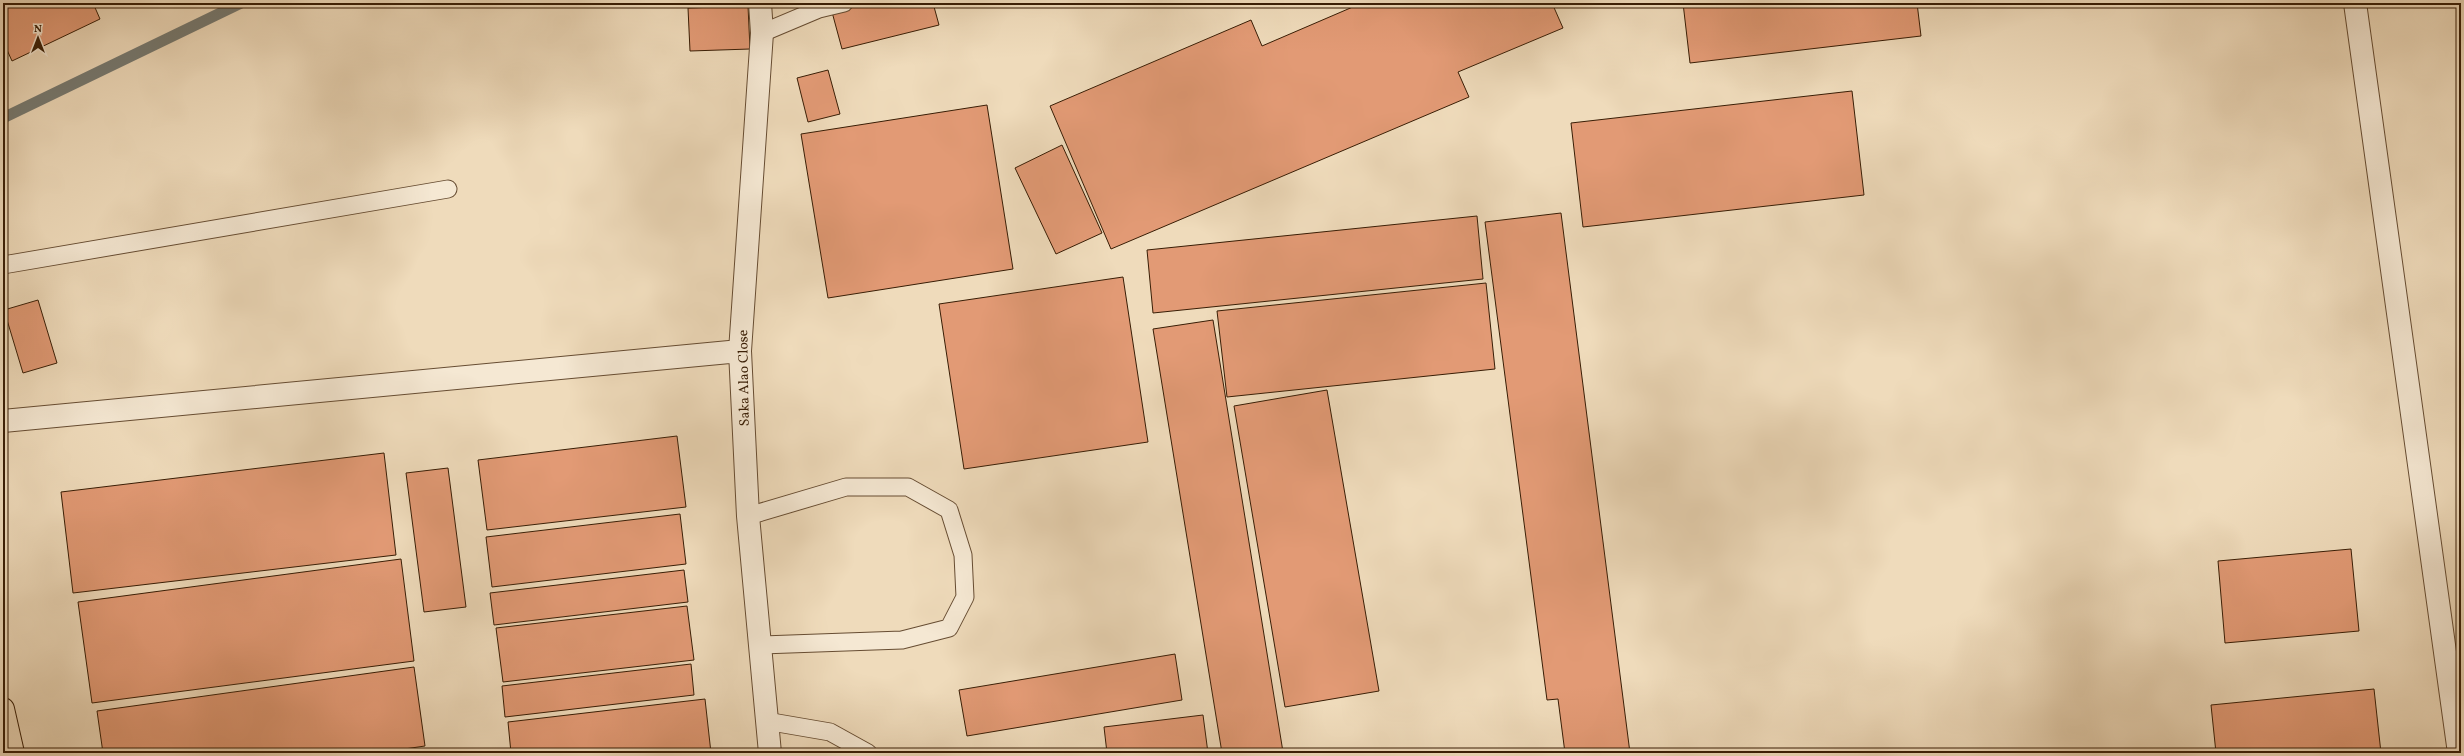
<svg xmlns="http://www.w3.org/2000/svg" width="2464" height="756" font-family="Vollkorn,serif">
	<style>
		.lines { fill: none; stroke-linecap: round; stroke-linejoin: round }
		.stream { stroke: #767a72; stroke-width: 11 }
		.building { fill: #e29a75; stroke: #381d05 }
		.lane-casing { stroke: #664c32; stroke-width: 19 }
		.street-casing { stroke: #664c32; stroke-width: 24 }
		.primary-casing { stroke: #381d05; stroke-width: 24 }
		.lane { stroke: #f5e8d3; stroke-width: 17 }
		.street { stroke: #f5e8d3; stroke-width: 22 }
		.primary { stroke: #efdbbb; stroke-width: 22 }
		.labels { text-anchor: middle; stroke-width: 3; stroke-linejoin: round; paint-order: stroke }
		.street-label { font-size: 14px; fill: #381d05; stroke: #f5e8d3 }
	</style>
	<rect width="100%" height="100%" fill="#efdbbb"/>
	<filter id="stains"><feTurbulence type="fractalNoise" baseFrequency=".005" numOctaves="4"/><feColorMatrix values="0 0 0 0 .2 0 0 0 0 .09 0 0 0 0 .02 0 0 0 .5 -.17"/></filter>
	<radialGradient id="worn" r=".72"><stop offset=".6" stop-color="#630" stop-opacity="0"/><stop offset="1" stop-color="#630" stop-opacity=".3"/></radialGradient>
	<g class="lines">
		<path class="stream" d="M3,118L241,3"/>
	</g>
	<path class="building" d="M3,3H93L100,19L12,61L3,41Z
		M869,3H933L939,25L842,49L832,12Z
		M1362,3H1552L1563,28L1458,72L1469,97L1111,249L1050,106L1251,20L1262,46Z
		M1683,3H1917L1921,36L1690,63Z
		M748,6L750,49L690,51L688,8Z
		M828,70L840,114L808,122L797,78Z
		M1852,91L1864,195L1583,227L1571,123Z
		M987,105L1013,269L828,298L801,134Z
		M1062,145L1102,233L1056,254L1015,168Z
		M1561,213L1630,753H1565L1558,699L1547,700L1485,222Z
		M1477,216L1483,279L1153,313L1147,250Z
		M1123,277L1148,442L964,469L939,304Z
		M1486,283L1495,369L1227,397L1217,311Z
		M38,300L57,363L23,373L4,310Z
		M1213,320L1283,752L1273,753H1222L1153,329Z
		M1327,390L1379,691L1285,707L1234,406Z
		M677,436L686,507L487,530L478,460Z
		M384,453L396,555L73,593L61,492Z
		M448,468L466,607L424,612L406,473Z
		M680,514L686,564L492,587L486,537Z
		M2351,549L2359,631L2225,643L2218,561Z
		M401,559L414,661L92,703L78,602Z
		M684,570L688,602L494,625L490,593Z
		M687,606L694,660L503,682L496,628Z
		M1175,654L1182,700L967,736L959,690Z
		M691,664L694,695L505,717L502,686Z
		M414,667L425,746L377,753H103L97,711Z
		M2374,689L2381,753H2216L2211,705Z
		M705,699L711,753H511L508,722Z
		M1203,715L1208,753H1107L1104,727Z
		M462,749V753H436Z"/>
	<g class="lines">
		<g class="lane-casing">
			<path id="lane" d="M762,33L819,9L844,3
				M3,265L448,189
				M748,516L846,487H908L949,510L963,555L965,597L949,628L902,640L761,645
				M766,721L830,732L868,753"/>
		</g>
		<g class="street-casing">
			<path id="street" d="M760,3L762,33L740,351L748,516L770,753
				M2355,3L2459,753
				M3,421L740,351"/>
		</g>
		<g class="primary-casing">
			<path id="primary" d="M3,709L13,753"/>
		</g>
		<use href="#lane" class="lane"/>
		<use href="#street" class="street"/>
		<use href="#primary" class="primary"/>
	</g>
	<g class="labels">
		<g class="street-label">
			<text transform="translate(743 378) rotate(-91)" y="5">Saka Alao Close</text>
		</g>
	</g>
	<rect width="2464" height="756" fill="none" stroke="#efdbbb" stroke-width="16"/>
	<rect x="4" y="4" width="2456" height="748" fill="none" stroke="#381d05" stroke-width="2"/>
	<rect x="8" y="8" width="2448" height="740" fill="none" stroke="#381d05"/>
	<g transform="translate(38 38)" stroke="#f5e8d3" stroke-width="3" paint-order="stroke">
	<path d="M0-3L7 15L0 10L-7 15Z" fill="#381d05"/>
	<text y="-6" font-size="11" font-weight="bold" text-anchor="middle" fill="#381d05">N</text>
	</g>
	<rect width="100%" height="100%" filter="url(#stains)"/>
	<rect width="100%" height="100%" fill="url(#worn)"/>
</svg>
